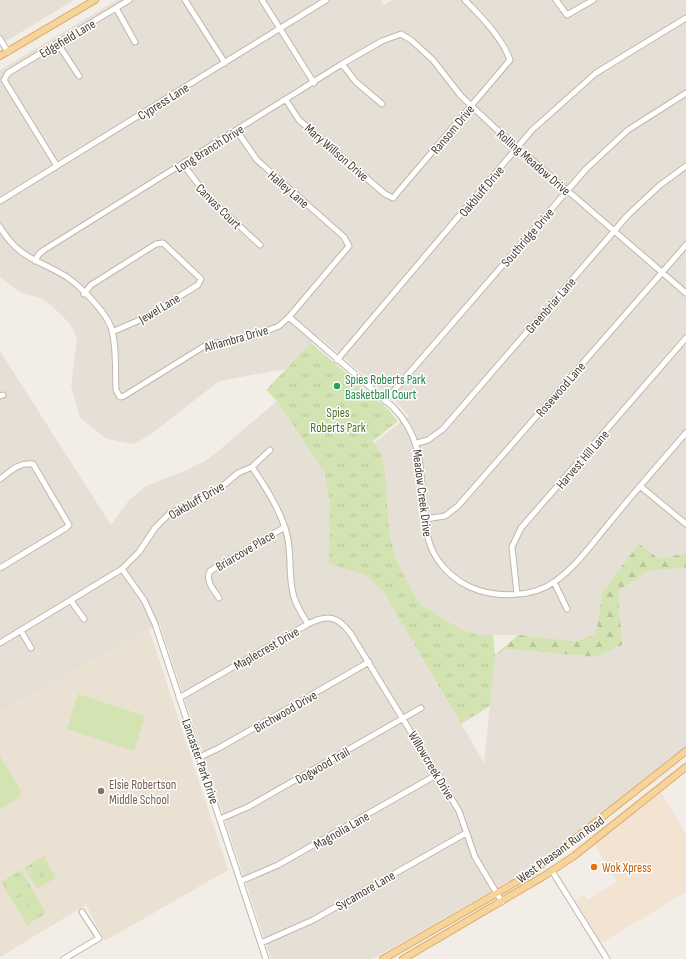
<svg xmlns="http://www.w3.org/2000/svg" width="686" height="959" font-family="'Sofia Sans Condensed',sans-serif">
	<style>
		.residential { fill: #e6dfd5 }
		.commercial { fill: #f3e3d3 }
		.education { fill: #ebe1d2 }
		.forest { fill: url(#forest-firs) }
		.park { fill: url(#park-tufts) }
		.pitch { fill: #d3e4b2 }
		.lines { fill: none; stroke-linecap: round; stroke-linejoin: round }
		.minor-casing { stroke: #c0b7ad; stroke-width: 7 }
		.major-casing { stroke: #dcaf6c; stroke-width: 8 }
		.minor { stroke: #fff; stroke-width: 5 }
		.major { stroke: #f7d49b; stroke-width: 6 }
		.leisure-dot { fill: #2e9e5b; stroke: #fff; stroke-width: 1.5 }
		.education-dot { fill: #8d6e63; stroke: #fff; stroke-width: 1.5 }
		.food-dot { fill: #e8710a; stroke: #fff; stroke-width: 1.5 }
		.labels { text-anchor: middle; stroke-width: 3; stroke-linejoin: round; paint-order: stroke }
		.street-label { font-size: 13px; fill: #453e36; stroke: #fff }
		.leisure-label { font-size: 13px; fill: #27864d; stroke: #fff; text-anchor: start }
		.park-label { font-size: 13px; fill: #4f732d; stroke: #fff }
		.education-label { font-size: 13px; fill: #785e54; stroke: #fff; text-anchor: start }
		.food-label { font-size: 13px; fill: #c56008; stroke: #fff; text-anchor: start }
	</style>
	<defs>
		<pattern id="forest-firs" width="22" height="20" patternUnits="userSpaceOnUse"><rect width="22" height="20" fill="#d3e4b2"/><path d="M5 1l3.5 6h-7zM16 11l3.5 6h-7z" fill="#b6c59a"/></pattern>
		<pattern id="park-tufts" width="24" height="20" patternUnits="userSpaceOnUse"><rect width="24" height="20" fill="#d3e4b2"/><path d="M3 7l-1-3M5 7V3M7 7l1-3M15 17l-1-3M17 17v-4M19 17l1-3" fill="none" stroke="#b6c59a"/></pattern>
	</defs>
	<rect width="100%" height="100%" fill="#f2eee7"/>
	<path class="residential" d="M0,0H74L0,45Z
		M117,0H381L384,5L392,0H686V553L659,559L639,545L603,591L597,634L575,641L518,635H481L461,629L420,604L397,562L390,537L385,472L382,455L374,443L409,416L397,403L318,336L286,369L219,381L150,435L133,444L107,439L80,418L71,386L77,339L70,324L53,307L43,299L20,292L0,277V70Z
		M0,351L111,525L129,500L146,486L182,472L205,461L217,452L277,401L324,471L330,503V563L367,576L384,592L484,763L495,655L507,649L596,657L622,645L618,591L648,571L686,568V746L548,854L537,860L529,868L490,892L373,959H271L160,625L149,629L0,712Z"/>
	<path class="commercial" d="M660,791L686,834V892L601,943L575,900L584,895L588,900L617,882L594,843Z"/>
	<path class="education" d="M149,629L228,870L105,941L86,905L0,957V712Z"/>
	<path class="forest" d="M639,544L659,559L686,553V568L648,571L618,591L622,645L596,657L507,649L495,655L518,635L575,641L596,634L603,591Z"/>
	<path class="park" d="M311,343L388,409L398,421L373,441L382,455L385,472L390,537L397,562L420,604L461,629L481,635H493L495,655L490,706L461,724L384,592L367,576L329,563L330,503L324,471L277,401L266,390Z
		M44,856L56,878L37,889L24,868Z
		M21,870L46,913L27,925L1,882Z"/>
	<path class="pitch" d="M333,376L347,388L340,396L326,384Z
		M78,694L145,716L134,751L67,729Z
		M0,756L21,791L20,797L0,809Z
		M44,861L52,875L46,879L37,865Z
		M35,867L43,881L37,884L28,871Z
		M21,875L29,889L23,893L14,879Z
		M12,881L20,894L14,898L5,884Z
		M34,897L42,911L35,915L27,901Z
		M25,902L33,916L27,920L18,906Z"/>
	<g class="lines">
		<g class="minor-casing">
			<path id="minor" d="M185,0L225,63
				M262,0L314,83
				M556,0L567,15L593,0
				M116,8L135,42
				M0,39L8,52
				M58,44L79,76
				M342,64L356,82L382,104
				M286,100L299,120L385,194L393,198L510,60C501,36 482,18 465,0
				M183,164L207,196L260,245
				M57,166L4,80L8,73L129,0
				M0,201L326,0
				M0,227C20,260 38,259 67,277C81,287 105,311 111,327C117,346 115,370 116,390L120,397L124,396L206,345L254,336L279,326L289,317L349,246L344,237L257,160L237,131
				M35,261L39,254L44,250L342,64L382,41L401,34L411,40L433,60L461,96L495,128L686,293
				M84,294L91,285L156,244L163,243L201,279L198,285L142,319L112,332
				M289,317L393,407C432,447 416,490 428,538C433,559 450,578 470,587C494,598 532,598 554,582C575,568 590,546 606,527C632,495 659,464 686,433
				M337,360L532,130L596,73L686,18
				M0,396L3,395
				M385,401L586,169L628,130L686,93
				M417,443L428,440L443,429L628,215L659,186L686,166
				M252,467C266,488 281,511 287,535C292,554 288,574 293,593C295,605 302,614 308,624
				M0,479C11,471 19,462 33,464L69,525L66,528L0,568
				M640,486L686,524
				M425,519L445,516L458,506L686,245
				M122,569L144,600L155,624L266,959
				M554,582L567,609
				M517,594L512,547L521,528L686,338
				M219,598C214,590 205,581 210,571L285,527
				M71,601L84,619
				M21,631L31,648
				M0,643L122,569L139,552L155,528L170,513L204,499L218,490L238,473L252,467L270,450
				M179,698L308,624C328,614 338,616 351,634L459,811L475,857L502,902
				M200,757L219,748L369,662
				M220,819L248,807L421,708
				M552,871L607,959
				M241,881L278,865L438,774
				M261,943L313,920L466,833
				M64,959L99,938L82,912"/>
		</g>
		<g class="major-casing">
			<path id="major" d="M0,56L95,0
				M383,959L530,874L686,751
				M403,959L544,876L574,856L686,767"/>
		</g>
		<use href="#minor" class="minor"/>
		<use href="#major" class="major"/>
	</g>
	<circle class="leisure-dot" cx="337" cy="386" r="4"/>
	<circle class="education-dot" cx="101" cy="791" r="4"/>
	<circle class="food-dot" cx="594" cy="867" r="4"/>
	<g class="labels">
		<g class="street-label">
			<text transform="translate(67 38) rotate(-31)" y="5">Edgefield Lane</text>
			<text transform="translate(163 101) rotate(-32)" y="5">Cypress Lane</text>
			<text transform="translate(452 129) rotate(-50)" y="5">Ransom Drive</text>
			<text transform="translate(209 148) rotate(-32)" y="5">Long Branch Drive</text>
			<text transform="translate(337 152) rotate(41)" y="5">Mary Willson Drive</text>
			<text transform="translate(534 162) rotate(41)" y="5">Rolling Meadow Drive</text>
			<text transform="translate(289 189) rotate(41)" y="5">Halley Lane</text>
			<text transform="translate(481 191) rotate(-50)" y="5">Oakbluff Drive</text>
			<text transform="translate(219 206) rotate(45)" y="5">Canvas Court</text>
			<text transform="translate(527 237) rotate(-49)" y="5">Southridge Drive</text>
			<text transform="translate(550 305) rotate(-49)" y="5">Greenbriar Lane</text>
			<text transform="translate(159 308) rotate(-31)" y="5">Jewel Lane</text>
			<text transform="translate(236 338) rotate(-16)" y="5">Alhambra Drive</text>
			<text transform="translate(560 389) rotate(-49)" y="5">Rosewood Lane</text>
			<text transform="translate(582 459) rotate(-49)" y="5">Harvest Hill Lane</text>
			<text transform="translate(423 493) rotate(83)" y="5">Meadow Creek Drive</text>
			<text transform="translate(196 500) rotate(-30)" y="5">Oakbluff Drive</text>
			<text transform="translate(245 550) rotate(-31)" y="5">Briarcove Place</text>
			<text transform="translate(266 648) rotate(-30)" y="5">Maplecrest Drive</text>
			<text transform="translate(285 711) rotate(-30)" y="5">Birchwood Drive</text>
			<text transform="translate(201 761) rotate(71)" y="5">Lancaster Park Drive</text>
			<text transform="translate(322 765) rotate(-30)" y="5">Dogwood Trail</text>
			<text transform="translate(432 765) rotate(59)" y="5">Willowcreek Drive</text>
			<text transform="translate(341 830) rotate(-30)" y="5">Magnolia Lane</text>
			<text transform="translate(560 849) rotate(-36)" y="5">West Pleasant Run Road</text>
			<text transform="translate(365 890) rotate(-30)" y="5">Sycamore Lane</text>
		</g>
		<g class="leisure-label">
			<text x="345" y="384">Spies Roberts Park<tspan x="345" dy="15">Basketball Court</tspan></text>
		</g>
		<g class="park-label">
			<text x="338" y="417">Spies<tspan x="338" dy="15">Roberts Park</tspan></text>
		</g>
		<g class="education-label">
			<text x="109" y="789">Elsie Robertson<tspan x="109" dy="15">Middle School</tspan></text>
		</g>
		<g class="food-label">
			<text x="602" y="872">Wok Xpress</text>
		</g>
	</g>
</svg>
